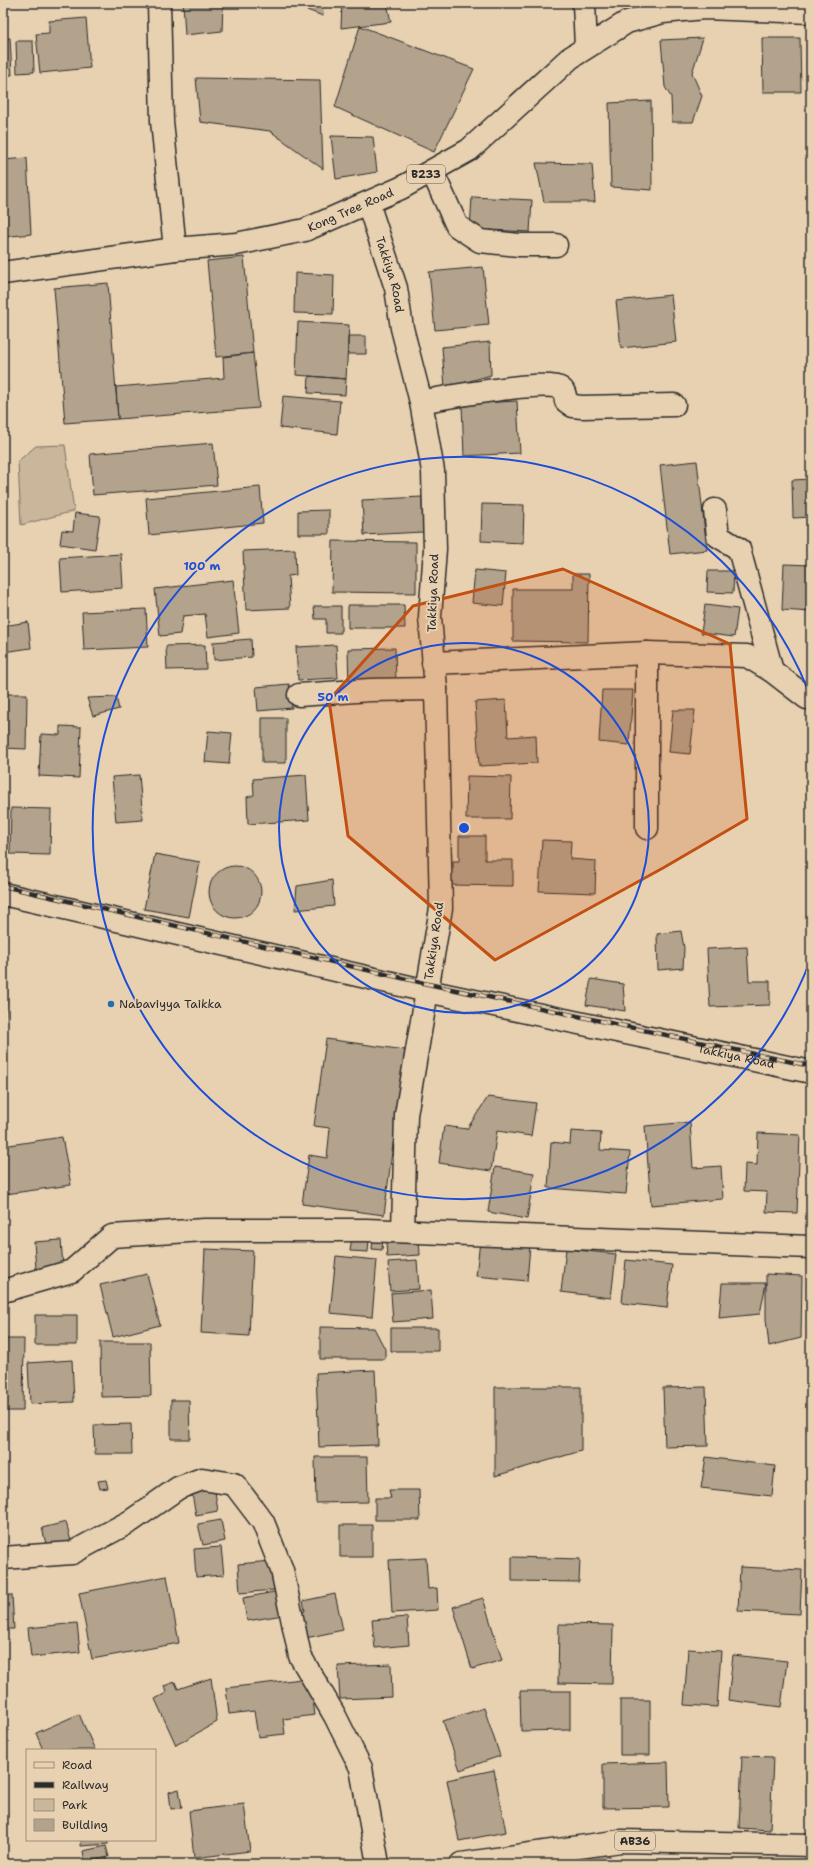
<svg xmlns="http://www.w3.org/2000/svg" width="814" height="1867" font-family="'Shantell Sans',sans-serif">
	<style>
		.green { fill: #c9b69b; stroke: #7a7063 }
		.building { fill: #b3a38c; stroke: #2b2b2b }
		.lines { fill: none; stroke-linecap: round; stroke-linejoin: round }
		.minor-casing { stroke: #2b2b2b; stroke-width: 25 }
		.major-casing { stroke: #2b2b2b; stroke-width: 25 }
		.minor { stroke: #e8d1b1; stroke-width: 22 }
		.major { stroke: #e8d1b1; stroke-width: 22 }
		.rail-casing { stroke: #2b2b2b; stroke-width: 4.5 }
		.rail { stroke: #e8d1b1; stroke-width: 3; stroke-dasharray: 9; stroke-linecap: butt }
		.marked { fill: #c25012; fill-opacity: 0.2; stroke: #c25012; stroke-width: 3; stroke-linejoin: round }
		.ring { fill: none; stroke: #1d4ed8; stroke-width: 2 }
		.poi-dot { fill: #1f6fb2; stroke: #e8d1b1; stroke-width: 1.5 }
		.labels { text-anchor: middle; stroke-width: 4; stroke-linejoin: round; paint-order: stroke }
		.shield { fill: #e8d1b1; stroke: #645d53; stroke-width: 1 }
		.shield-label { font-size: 11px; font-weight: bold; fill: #2b2b2b }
		.street-label { font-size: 12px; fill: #2b2b2b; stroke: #e8d1b1 }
		.poi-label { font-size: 12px; fill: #2b2b2b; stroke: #e8d1b1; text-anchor: start }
		.centre { fill: #1d4ed8; stroke: #e8d1b1; stroke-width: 2 }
		.ring-label { font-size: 12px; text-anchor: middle; font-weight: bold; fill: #1d4ed8; stroke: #e8d1b1; stroke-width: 4; stroke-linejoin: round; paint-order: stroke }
	</style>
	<rect width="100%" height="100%" fill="#e8d1b1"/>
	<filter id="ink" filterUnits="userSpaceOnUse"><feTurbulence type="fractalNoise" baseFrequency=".025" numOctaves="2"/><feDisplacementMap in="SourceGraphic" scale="8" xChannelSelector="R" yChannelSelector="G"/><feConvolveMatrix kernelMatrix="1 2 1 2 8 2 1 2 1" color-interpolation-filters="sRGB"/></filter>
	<g filter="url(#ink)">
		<path class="green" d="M65,445L74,511L21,525L18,461L36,446Z"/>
		<path class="building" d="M183,3H223L222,31L185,35Z
			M288,3H322L323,16Z
			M342,3H387L391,22L341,28Z
			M86,18L90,68L40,73L36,34L49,33V21Z
			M360,26L474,69L434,152L335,107Z
			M3,38H10L12,75H3Z
			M703,38L692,73L702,96L693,122H672L671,97L665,87L661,40Z
			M762,38H800L801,92H763Z
			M16,41H33L34,72L17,73Z
			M196,78L320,80L323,169L270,131L200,122Z
			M651,101L652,190L611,187L609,103Z
			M331,136L373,137L377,172L336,179Z
			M27,158L31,234L3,237V160Z
			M536,163L592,164L595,202H544Z
			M472,197L532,200L530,232L470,229Z
			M244,257L253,353L216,357L207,261Z
			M483,267L489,325L435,330L429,272Z
			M295,273L334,275L333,314L294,313Z
			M108,283L118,419L65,423L54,288Z
			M671,295L676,342L621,348L616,301Z
			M298,322L349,325L346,379L296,375Z
			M348,336H366V354H348Z
			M490,342L491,375L445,388L442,347Z
			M253,353L259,408L118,419L116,387L224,378L223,357Z
			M309,376L346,379L345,395L308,393Z
			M283,396L340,401L337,434L280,428Z
			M517,401L520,453L464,456L462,404Z
			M213,443L217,485L93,495L90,454Z
			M697,461L707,550L670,554L660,465Z
			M811,479V517L793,518L792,480Z
			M260,487L263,523L149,535L146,498Z
			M422,497L423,532L364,535L362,500Z
			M482,504L524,505L523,543L481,541Z
			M329,510V534H298V511Z
			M75,513L100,516L95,549L60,544L62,530L73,531Z
			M333,541L416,542V593L332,592Z
			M295,549L296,575L288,576L290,608L246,610L243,551Z
			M121,554L123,588L62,592L60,558Z
			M784,564L811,565V612L782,610Z
			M475,570L506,573L503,606L472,603Z
			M708,571H734L733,593L707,592Z
			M573,574H589L588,642L513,641V589H573Z
			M233,580L239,633L208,637L205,614L183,616L180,634L160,636L155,589Z
			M348,605H404L405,628H348Z
			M705,605L738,609L734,637L701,633Z
			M314,606H341V633H326V619H315Z
			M146,609L148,647L84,650L82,612Z
			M28,622L31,648L3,652V626Z
			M251,639L252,657L214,660L213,642Z
			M205,645L206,669L167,670L166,646Z
			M336,645L338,678L298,680L296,647Z
			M395,648L396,685L349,687L348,649Z
			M289,684L292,708L258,711L256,687Z
			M602,690H633L629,745L599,742Z
			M3,694H27L26,749L3,748Z
			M116,697L119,709L93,716L87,698Z
			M506,700L508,737L536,735L537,763L479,766L475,702Z
			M673,710H695L690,754L669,752Z
			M262,718H286V763H262Z
			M60,726L81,727L79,778L39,776L41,734L60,735Z
			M208,731L232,733L229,764L205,762Z
			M139,775L143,820L116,822L112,777Z
			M306,775L309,820L248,824L247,797L254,795L253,779Z
			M467,776L511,777L510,819H466Z
			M11,808L51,809L50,855L10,854Z
			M459,836H485V860H513V886L449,885V869H453V861H459Z
			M542,840L571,841L570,859L596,861L595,893L539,891Z
			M155,854L200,862L189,917L144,909Z
			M209 892a26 26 0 1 1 52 0a26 26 0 1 1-52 0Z
			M332,880L334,906L295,910L297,886Z
			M681,931L684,948L683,968L658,970L657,934Z
			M747,947L749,981H770V1005L710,1007L707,949Z
			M591,979L623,984L625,1011L586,1005Z
			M3,980H8L5,1028H3Z
			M326,1039L405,1050L384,1215L302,1204L309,1155L327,1158L330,1128L314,1126Z
			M488,1097L536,1103L531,1136L497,1131L491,1171L439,1163L444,1126L467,1129Z
			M690,1122L693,1168L721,1166L723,1199L651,1205L645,1126Z
			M571,1131L601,1133L600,1150L630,1152L626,1194L548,1188L551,1142L570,1144Z
			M758,1133L800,1135L797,1213L766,1212L767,1192L744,1191L745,1164L757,1165Z
			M62,1137L71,1185L6,1194L3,1174V1146Z
			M495,1167L534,1173L527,1219L488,1212Z
			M352,1237L369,1239L368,1252L350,1251Z
			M373,1238H383L382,1250L372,1249Z
			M419,1239L420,1255L387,1257L386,1241Z
			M61,1240L63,1267L36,1269L34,1242Z
			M480,1241L530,1246L527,1281L476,1276Z
			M205,1249L253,1251L249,1336L201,1333Z
			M566,1249L616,1254L611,1298L561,1292Z
			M336,1256L377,1260L372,1317L330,1313Z
			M417,1260L419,1289L390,1291L388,1262Z
			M626,1260L672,1265L667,1308L622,1303Z
			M147,1274L160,1325L113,1337L100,1285Z
			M766,1274L802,1276L801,1338L769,1346L766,1319Z
			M722,1283H766L760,1314L719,1318Z
			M431,1290L433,1319L393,1322L391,1293Z
			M35,1315H77V1345H35Z
			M320,1327L374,1328L385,1349V1359H320Z
			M391,1328H438V1351H391Z
			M3,1339H24L23,1411H3Z
			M100,1342H150L151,1396L101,1397Z
			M72,1360L74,1402L30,1404L28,1363Z
			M375,1370L378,1445L319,1447L316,1373Z
			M495,1387H581V1451L495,1476Z
			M706,1387L708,1446L665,1447L663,1388Z
			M171,1400H189L190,1439H171Z
			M131,1424L132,1454H95L94,1425Z
			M315,1457H367L368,1502L316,1503Z
			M706,1457L775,1466L772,1496L701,1488Z
			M106,1480L108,1488L100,1489L98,1481Z
			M214,1485L218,1511L196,1515L191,1489Z
			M389,1490H419L420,1520H375V1498H391Z
			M221,1520L225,1541L203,1545L198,1524Z
			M66,1522L72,1545L48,1552L42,1528Z
			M340,1525H372V1557H340Z
			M221,1547L224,1575L196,1577L194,1549Z
			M512,1557L580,1559L579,1582L512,1581Z
			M426,1558L428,1589L437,1588L438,1610L392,1613L389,1560Z
			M271,1561L274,1590L240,1593L238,1564Z
			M740,1567L802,1570L800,1614L738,1611Z
			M167,1576L179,1643L92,1659L79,1593Z
			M279,1591L283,1615L247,1621L243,1598Z
			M335,1594L343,1630L301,1639L295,1613L305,1611L303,1601Z
			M3,1595H12L14,1629H3Z
			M483,1598L502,1660L472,1669L453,1607Z
			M407,1617L409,1645L375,1648L372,1620Z
			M77,1623L80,1652L31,1657L28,1628Z
			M559,1624L613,1625L612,1684L558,1683Z
			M688,1649L721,1651L717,1707L684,1705Z
			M733,1655L787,1661L781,1707L728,1700Z
			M391,1664L392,1697L340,1699L338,1666Z
			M211,1678L217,1722L176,1745L155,1699L166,1693L164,1686L175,1682L178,1689Z
			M310,1678L315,1715L283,1719L285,1734L258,1737L254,1711L229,1714L226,1688Z
			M520,1691H570V1730L521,1731Z
			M620,1700H650V1755H620Z
			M484,1708L500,1756L460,1770L443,1721Z
			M79,1714L95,1750H43L36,1733Z
			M742,1756L773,1757L770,1830L739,1828Z
			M668,1762L669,1807L603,1808V1764Z
			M494,1770L506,1832L459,1841L447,1780Z
			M179,1789L182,1808L171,1809L169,1792Z
			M244,1804L250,1851L194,1858L189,1811Z
			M81,1840H108V1844L81,1846Z
			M106,1846L109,1857L85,1862L83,1851Z
			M581,1855L583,1864H544L543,1862Z
			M609,1855V1864H590L589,1856Z
			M107,1858V1864H94V1860Z
			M660,1860H692V1864H660Z
			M718,1862L752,1863L751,1864H718Z"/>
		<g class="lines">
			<g class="minor-casing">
				<g id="minor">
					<path d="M159,3L162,121L175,249"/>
					<path d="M584,3L586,47"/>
					<path d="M432,171L457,226L480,241L519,245H556"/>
					<path id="s1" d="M368,203L396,288L402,328L421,402L433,471L435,549L430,617L436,689L441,908L427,991L811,1072"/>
					<path d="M421,402C441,398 548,379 560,388C565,391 565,396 566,401L573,406L582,407L674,405"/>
					<path d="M715,510L718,536L739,549L772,671"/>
					<path d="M647,653V828"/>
					<path d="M433,663L647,653L747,656L772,671L807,698H811"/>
					<path d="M299,695L370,690L436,689"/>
					<path d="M3,894L427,991L406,1115L403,1231"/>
					<path d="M3,1291L72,1271L112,1236L204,1230H366L811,1247"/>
					<path d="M3,1558L72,1553L131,1521L178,1488L202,1479L234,1484L263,1522L282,1570L300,1656L335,1716L361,1768L378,1864"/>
				</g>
			</g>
			<g class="major-casing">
				<g id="major">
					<path id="s2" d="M3,273L175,249L236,244L305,230L401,188L469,150L570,58L627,22L663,12L704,8L811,12"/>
					<path d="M461,1864L621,1841L811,1845"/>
				</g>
			</g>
			<use href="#minor" class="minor"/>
			<use href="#major" class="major"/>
			<g class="rail-casing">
				<path id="rail" d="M3,886L428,984L811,1066"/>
			</g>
			<use href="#rail" class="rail"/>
		</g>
	</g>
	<path class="marked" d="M563,569L730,644L747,819L663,868L495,960L348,836L329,700L413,606Z"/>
	<g class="ring">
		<circle cx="464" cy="828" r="185"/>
		<path d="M810 961A371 371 0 1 1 810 695"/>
	</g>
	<circle class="poi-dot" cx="111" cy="1004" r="4"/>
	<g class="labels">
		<g class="shield">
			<rect x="407" y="165" width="38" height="18" rx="3"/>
			<rect x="615" y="1832" width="40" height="18" rx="3"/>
		</g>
		<g class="shield-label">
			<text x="426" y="178">B233</text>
			<text x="635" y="1845">AB36</text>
		</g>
		<g class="street-label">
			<text dy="4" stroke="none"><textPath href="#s2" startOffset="355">Kong Tree Road</textPath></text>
			<text dy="4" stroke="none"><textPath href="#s1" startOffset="75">Takkiya Road</textPath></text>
			<text transform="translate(433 593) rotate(-88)" y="4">Takkiya Road</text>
			<text transform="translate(434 941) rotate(-82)" y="4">Takkiya Road</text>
			<text dy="4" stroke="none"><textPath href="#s1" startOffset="1114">Takkiya Road</textPath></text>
		</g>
		<g class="poi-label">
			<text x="119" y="1008">Nabaviyya Taikka</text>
		</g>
	</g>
	<circle cx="464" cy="828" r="6" class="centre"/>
	<g class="ring-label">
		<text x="202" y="570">100 m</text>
		<text x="333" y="701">50 m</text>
	</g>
	<rect width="814" height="1867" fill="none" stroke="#e8d1b1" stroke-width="16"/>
	<rect x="8" y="8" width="798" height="1851" fill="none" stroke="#2b2b2b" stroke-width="1.5" filter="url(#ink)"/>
	<rect x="26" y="1749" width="130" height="92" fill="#e8d1b1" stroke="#9c8f7b"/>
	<rect x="34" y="1762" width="20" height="6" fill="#e8d1b1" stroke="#9c8f7b"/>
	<text x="62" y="1769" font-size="12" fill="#2b2b2b">Road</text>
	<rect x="34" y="1782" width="20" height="6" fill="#2b2b2b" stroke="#9c8f7b"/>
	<text x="62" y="1789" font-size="12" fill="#2b2b2b">Railway</text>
	<rect x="34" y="1799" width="20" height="12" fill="#c9b69b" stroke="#9c8f7b"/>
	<text x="62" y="1809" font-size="12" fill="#2b2b2b">Park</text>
	<rect x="34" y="1819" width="20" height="12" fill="#b3a38c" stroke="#9c8f7b"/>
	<text x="62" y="1829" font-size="12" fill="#2b2b2b">Building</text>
</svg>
